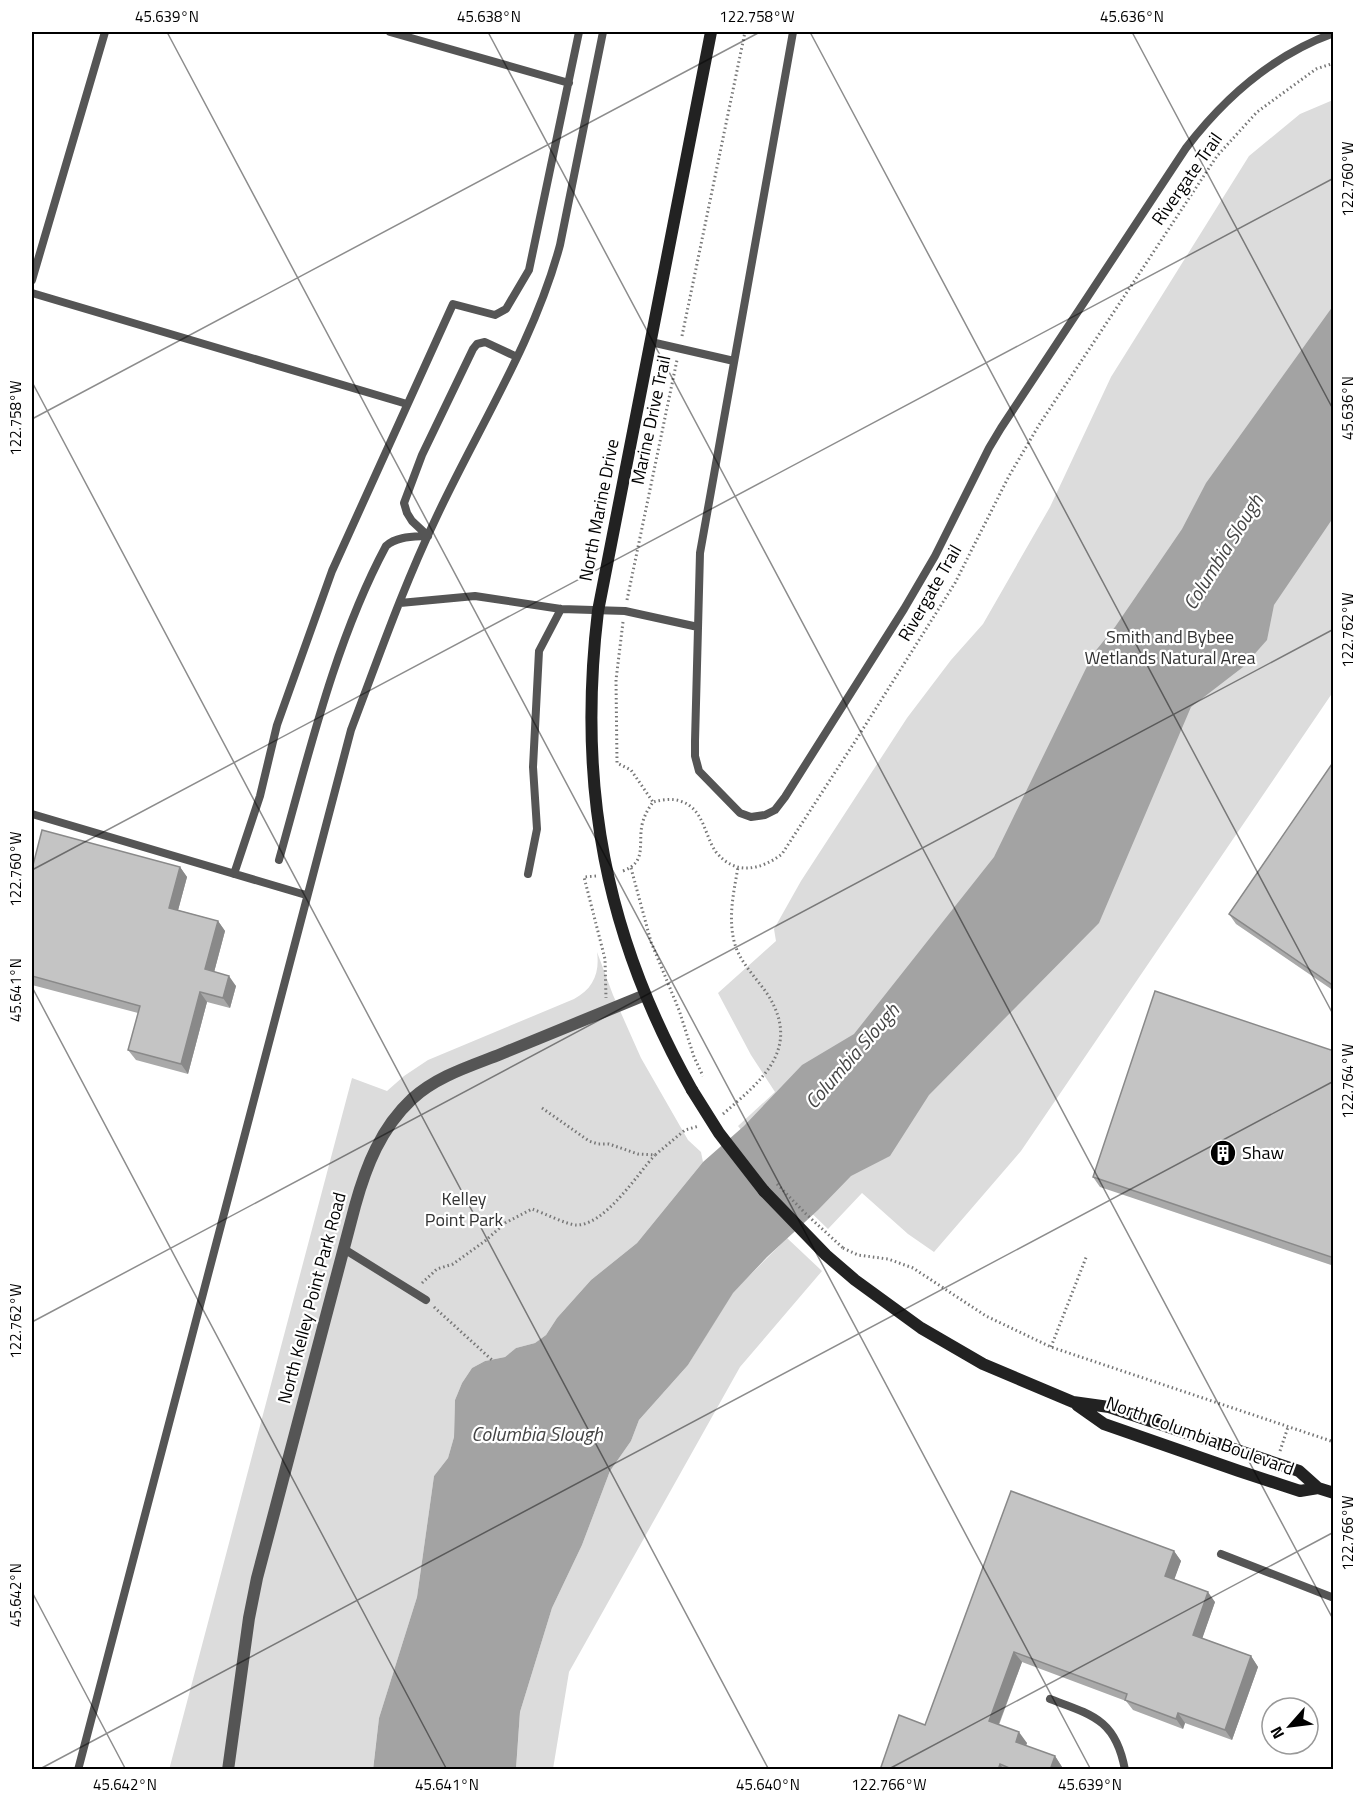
<svg xmlns="http://www.w3.org/2000/svg" width="1365" height="1801" font-family="'Titillium Web',sans-serif">
	<style>
		.green { fill: #dcdcdc }
		.water { fill: #a3a3a3 }
		.lines { fill: none; stroke-linecap: round; stroke-linejoin: round }
		.path { stroke: #777; stroke-width: 3; stroke-dasharray: 1.5 3; stroke-linecap: butt }
		.service { stroke: #555; stroke-width: 8 }
		.tertiary { stroke: #555; stroke-width: 12 }
		.secondary { stroke: #222; stroke-width: 12 }
		.path-bridge { stroke: #777; stroke-width: 3; stroke-dasharray: 1.5 3; stroke-linecap: butt }
		.secondary-bridge { stroke: #222; stroke-width: 12 }
		.wall { fill: #a9a9a9 }
		.shaded-wall { fill: #898989 }
		.building { fill: #c4c4c4; stroke: #898989; stroke-width: 1.5 }
		.ticks { fill: none; stroke: #000; stroke-width: 1.5; stroke-opacity: 0.45 }
		.labels { text-anchor: middle; stroke-width: 4.5; stroke-linejoin: round; paint-order: stroke }
		.street-label { font-size: 18px; fill: #000; stroke: #fff }
		.park-label { font-size: 18px; fill: #333; stroke: #fff }
		.poi-label { font-size: 18px; fill: #000; stroke: #fff; text-anchor: start }
		.water-label { font-size: 20px; font-style: italic; fill: #444; stroke: #fff }
		.neatline { fill: none; stroke: #000; stroke-width: 2 }
		.ticks-label { font-size: 15px; text-anchor: middle; fill: #000 }
	</style>
	<rect width="100%" height="100%" fill="#fff"/>
	<path class="green" d="M1333,100V692L1021,1151L934,1252L908,1234L862,1193L828,1229L800,1202L738,1126L775,1092L751,1055L718,993L776,941L774,929L801,881L907,718L951,660L983,624L1050,507L1111,377L1249,156L1300,114Z
		M597,952L613,995L641,1058L688,1140L701,1152L703,1162L637,1243L591,1280L557,1318L546,1335L535,1343L516,1348L505,1357L485,1361L472,1368L462,1383L455,1400L454,1437L448,1458L434,1476L417,1597L379,1718L373,1769L169,1770L352,1078L387,1091L404,1076L428,1060L574,999C593,989 600,973 597,952Z
		M787,1238L822,1271L740,1367L569,1672L553,1769L516,1770L520,1712L552,1608L582,1545L610,1471L631,1441L639,1420L688,1365L732,1293Z"/>
	<path class="water" d="M1333,306V518L1274,605L1267,640L1243,667L1191,707L1099,923L929,1095L890,1156L851,1176L818,1210L767,1257L733,1293L688,1365L639,1420L631,1441L610,1471L582,1545L552,1608L520,1712L516,1769L373,1770L379,1718L417,1597L434,1476L448,1458L454,1437L455,1400L462,1383L472,1368L485,1361L505,1357L516,1348L535,1343L546,1335L557,1318L591,1280L637,1243L703,1162L744,1126L802,1065L854,1034L994,857L1093,654L1115,627L1182,529L1206,483Z"/>
	<g class="lines">
		<path class="path" d="M682,336L745,32
			M627,600L677,360
			M623,622L616,680L617,763L631,770L653,802
			M631,868L651,942L679,1010L694,1057L703,1076
			M623,871C647,862 638,845 642,825C644,816 648,809 653,802C661,800 672,798 680,801C704,808 704,835 716,852C735,876 761,870 782,854L856,740L955,583L1009,476L1039,425L1217,156L1257,112L1316,69L1334,63
			M596,876L584,877L605,959L606,998
			M542,1108L589,1141L598,1144H609L638,1154L655,1155L685,1130L699,1126
			M723,1114C761,1081 802,1049 768,995C756,977 739,962 734,941C728,916 734,891 738,867
			M843,1248L858,1255L888,1259L913,1268L986,1316L1051,1347L1334,1442
			M422,1283L437,1269L453,1264L485,1241L505,1223L532,1209C544,1213 565,1224 576,1225C605,1226 638,1173 655,1155
			M434,1307L492,1360
			M1051,1347L1087,1255
			M1280,1451L1288,1427"/>
		<path class="service" d="M390,32L569,83
			M793,32L700,553L695,741V756L699,771L740,813L751,817L765,815L775,810L785,797L904,609L935,556L989,448L1001,428L1186,148C1225,97 1273,55 1334,33
			M32,280L105,32
			M32,293L407,404
			M651,342L734,361
			M428,536L412,521L407,513L404,503L422,455L473,349L477,344L485,342L517,357
			M400,603L475,596L561,609L625,611L698,627
			M32,814L306,895
			M279,860C308,757 335,641 386,546C397,536 413,537 428,536
			M234,874L260,796L277,725L332,571L453,304L495,315L506,309L529,270L579,32
			M528,874L537,829L533,767L539,651L561,609
			M344,1249L426,1300
			M1221,1554L1334,1598
			M1050,1699C1093,1715 1116,1720 1125,1770
			M78,1770L351,730C378,659 403,587 436,518C478,428 534,342 560,245L603,32"/>
		<path class="tertiary" d="M228,1770L249,1618L257,1578L355,1206C366,1166 381,1128 412,1099C437,1076 471,1066 501,1054C549,1034 597,1015 645,995"/>
		<path class="secondary" d="M692,1090C605,936 577,786 598,611L711,32
			M764,1191L826,1255L855,1280L921,1328L983,1364L1073,1402L1109,1407L1299,1471L1318,1488L1334,1493
			M1077,1405L1104,1424L1239,1471L1300,1491L1318,1488"/>
		<path class="path-bridge" d="M777,1184L806,1214L843,1248"/>
		<path class="secondary-bridge" d="M692,1090L719,1133L764,1191"/>
	</g>
	<path class="wall" d="M1334,761V991L1236,924L1229,914Z
		M180,867L187,877L178,910L218,921L225,931L214,972L236,986L230,1008L207,1002L188,1074L136,1060L128,1050L138,1013L32,985V869Z
		M1334,1051V1266L1100,1187L1093,1177Z
		M1011,1491L1174,1551L1181,1561L1174,1579L1215,1602L1202,1638L1251,1656L1258,1667L1232,1740L1185,1723L1183,1729L1133,1710L1126,1701L1022,1662L999,1725L1027,1743L1026,1746L1055,1756L1062,1767L1061,1770H880L925,1725Z"/>
	<path class="shaded-wall" d="M180,867L187,877L176,918L169,908Z
		M218,921L225,931L212,980L205,969Z
		M229,976L236,986L230,1008L223,998Z
		M200,992L207,1002L188,1074L181,1064Z
		M1174,1551L1181,1561L1172,1586L1165,1576Z
		M1208,1592L1215,1602L1200,1645L1193,1635Z
		M1014,1652L1022,1662L996,1731L989,1721Z
		M1251,1656L1258,1667L1232,1740L1225,1730Z
		M1178,1713L1185,1723L1183,1729L1176,1719Z
		M1019,1732L1027,1743L1023,1752L1016,1742Z
		M1055,1756L1062,1767L1061,1770H1050Z
		M1000,1764L1004,1770H998Z"/>
	<path class="building" d="M1334,761V986L1229,914Z
		M42,830L180,867L169,908L218,921L205,969L229,976L223,998L200,992L181,1064L128,1050L140,1006L32,976V869Z
		M1155,991L1334,1051V1258L1093,1177Z
		M1011,1491L1174,1551L1165,1576L1208,1592L1193,1635L1251,1656L1225,1730L1178,1713L1176,1719L1125,1700L1127,1694L1014,1652L989,1721L1019,1732L1016,1742L1055,1756L1050,1770H1014L1000,1764L998,1770H880L899,1715L925,1725Z"/>
	<path class="ticks" d="M167,32L1091,1770M488,32L1334,1621M810,32L1334,1016M1132,32L1334,411M32,382L769,1770M32,419L760,32M32,870L1334,178M32,987L447,1770M32,1322L1334,629M32,1592L126,1770M38,1770L1334,1081M887,1770L1334,1532"/>
	<defs>
		<g id="building-disc" transform="scale(1.35)"><circle r="9.5" fill="#000" stroke="#fff"/><path d="M-4-6H4V6H1V3H-1V6H-4ZM-2.5-4.3h1.7v1.8h-1.7ZM.8-4.3h1.7v1.8H.8ZM-2.5-1h1.7V.8h-1.7ZM.8-1h1.7V.8H.8Z" fill="#fff"/></g>
	</defs>
	<g fill-rule="evenodd">
		<use href="#building-disc" x="1223" y="1153"/>
	</g>
	<g class="labels">
		<g class="street-label">
			<text transform="translate(1187 179) rotate(-55)" y="6">Rivergate Trail</text>
			<text transform="translate(651 420) rotate(-78)" y="6">Marine Drive Trail</text>
			<text transform="translate(599 510) rotate(-79)" y="6">North Marine Drive</text>
			<text transform="translate(930 593) rotate(-60)" y="6">Rivergate Trail</text>
			<text transform="translate(312 1298) rotate(-75)" y="6">North Kelley Point Park Road</text>
			<text transform="translate(1200 1436) rotate(20)" y="6">North Columbia Boulevard</text>
		</g>
		<g class="park-label">
			<text x="1170" y="643">Smith and Bybee<tspan x="1170" dy="21">Wetlands Natural Area</tspan></text>
			<text x="464" y="1205">Kelley<tspan x="464" dy="21">Point Park</tspan></text>
		</g>
		<g class="poi-label">
			<text x="1242" y="1159">Shaw</text>
		</g>
		<g class="water-label">
			<text transform="translate(1223 552) rotate(-58)" y="7">Columbia Slough</text>
			<text transform="translate(852 1056) rotate(-49)" y="7">Columbia Slough</text>
			<text x="537" y="1441">Columbia Slough</text>
		</g>
	</g>
	<rect width="1365" height="1801" fill="none" stroke="#ffffff" stroke-width="66"/>
	<g transform="translate(1290 1726) rotate(242)"><circle r="28" fill="#ffffff" stroke="#999999" stroke-width="1.5"/>
	<path d="M0-4.5L10 22L0 15L-10 22Z" fill="#000000"/>
	<text y="-9" font-size="16" font-weight="bold" text-anchor="middle" fill="#000000">N</text>
	</g>
	<rect x="33" y="33" width="1299" height="1735" class="neatline"/>
	<g class="ticks-label">
		<text x="167" y="22">45.639°N</text>
		<text x="489" y="22">45.638°N</text>
		<text x="757" y="22">122.758°W</text>
		<text x="1132" y="22">45.636°N</text>
		<text transform="translate(1348 179) rotate(-90)" y="5">122.760°W</text>
		<text transform="translate(1348 408) rotate(-90)" y="5">45.636°N</text>
		<text transform="translate(16 418) rotate(-90)" y="5">122.758°W</text>
		<text transform="translate(1348 630) rotate(-90)" y="5">122.762°W</text>
		<text transform="translate(16 869) rotate(-90)" y="5">122.760°W</text>
		<text transform="translate(16 990) rotate(-90)" y="5">45.641°N</text>
		<text transform="translate(1348 1081) rotate(-90)" y="5">122.764°W</text>
		<text transform="translate(16 1321) rotate(-90)" y="5">122.762°W</text>
		<text transform="translate(1348 1533) rotate(-90)" y="5">122.766°W</text>
		<text transform="translate(16 1595) rotate(-90)" y="5">45.642°N</text>
		<text x="125" y="1790">45.642°N</text>
		<text x="447" y="1790">45.641°N</text>
		<text x="768" y="1790">45.640°N</text>
		<text x="889" y="1790">122.766°W</text>
		<text x="1090" y="1790">45.639°N</text>
	</g>
</svg>
